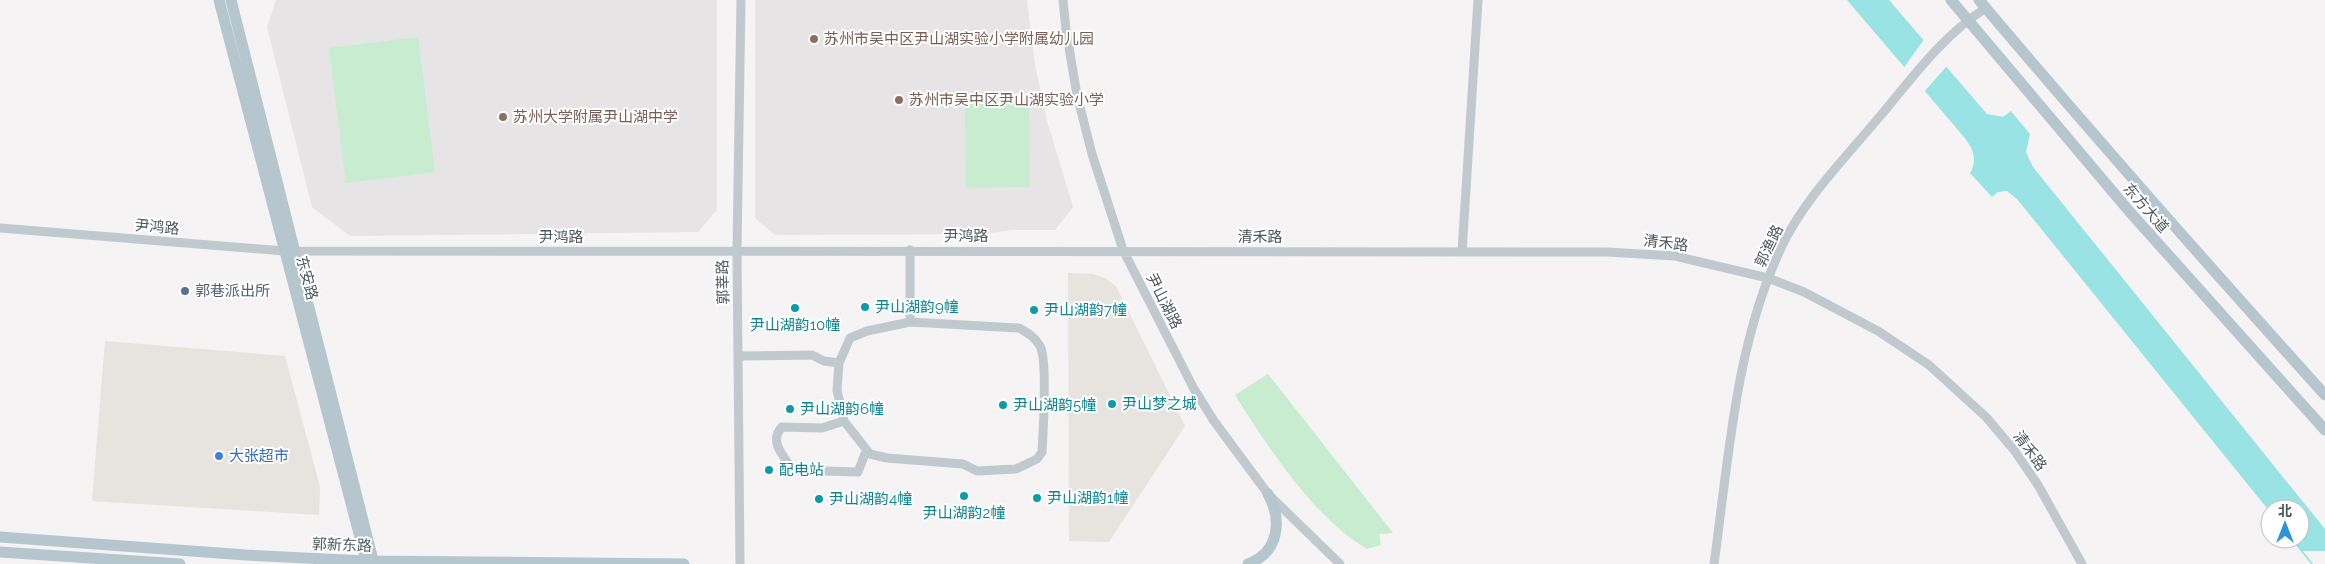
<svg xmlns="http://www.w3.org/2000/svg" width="2325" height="564" font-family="Raleway,'Noto Sans SC',sans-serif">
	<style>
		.commercial { fill: #e7e3df }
		.education { fill: #e6e4e5 }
		.green { fill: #c7eccf }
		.water { fill: #99e3e5 }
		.pier { fill: #f5f3f3 }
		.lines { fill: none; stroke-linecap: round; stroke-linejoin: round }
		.minor { stroke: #c0c9cd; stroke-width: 9 }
		.major { stroke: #b6c6ce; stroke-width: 11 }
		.education-dot { fill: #8d6e63; stroke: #fff; stroke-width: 2 }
		.service-dot { fill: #5c6f8a; stroke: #fff; stroke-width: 2 }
		.culture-dot { fill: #0f9aa8; stroke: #fff; stroke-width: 2 }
		.shop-dot { fill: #3f7fe0; stroke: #fff; stroke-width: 2 }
		.labels { text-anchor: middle; stroke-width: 4; stroke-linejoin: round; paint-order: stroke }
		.education-label { font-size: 15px; fill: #785e54; stroke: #fff; text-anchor: start }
		.street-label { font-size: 15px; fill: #4c595f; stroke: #fff }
		.service-label { font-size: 15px; fill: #4e5e75; stroke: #fff; text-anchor: start }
		.culture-label { font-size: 15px; fill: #0d838f; stroke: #fff; text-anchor: start }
		.shop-label { font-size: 15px; fill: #366cbe; stroke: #fff; text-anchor: start }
	</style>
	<rect width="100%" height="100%" fill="#f5f3f3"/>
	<path class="commercial" d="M1068,273L1093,274L1105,278L1116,286L1185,426L1109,542L1069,541Z
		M105,341L285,356L320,487L319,515L92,501Z"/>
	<path class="education" d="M276,0H717V210L698,232L350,236L312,207L267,27Z
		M755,0H1027L1035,65L1047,121L1073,207L1055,230H1012L983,234L775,235L755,218Z"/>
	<path class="green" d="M418,37L435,172L346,183L329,48Z
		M1029,98L1030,187L966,188L965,99Z
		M1268,374L1393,533L1379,534L1381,545L1367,549C1315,519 1267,446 1235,395Z"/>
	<path class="water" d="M1847,0H1889L1987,114L2003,117L2011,111L2030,134L2026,152L2033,167L2325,529V564H2311L2291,539H2300V509H2270V512L2017,199L2007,191L1998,192L1992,197L1970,173C1978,159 1973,149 1964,137Z"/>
	<path class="pier" d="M1925,38L1947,66L1923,93L1903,69Z
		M2303,551H2325V564H2313Z"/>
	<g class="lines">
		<path class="minor" d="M1063,0L1066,30L1077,95L1092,154L1123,250L1194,389L1214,421L1268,494L1340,564
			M0,228L285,251L1607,252L1675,256L1768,278L1804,292L1878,331L1929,365L1986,417L2014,450L2038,485L2082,564
			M910,250V322
			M1462,252L1478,0
			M738,356L812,355L824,361L839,363L850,338L867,331L910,322L1019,328C1028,333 1035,337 1040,346C1048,360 1043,433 1042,452L1037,459L1016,469L977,471L963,464L887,458L870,454L844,421L837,390L839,363
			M844,421L822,428L782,427C768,441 784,457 793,470L858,472L866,451
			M740,564L737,250L741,0
			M1714,564C1729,457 1735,346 1781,248C1803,200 1847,156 1881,115C1913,77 1943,35 1986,8"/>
		<path class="major" d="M219,0L367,564
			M231,0L374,564
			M1951,0L2129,211L2325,430
			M1979,0C2092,134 2208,265 2325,395
			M0,537L246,555L365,561L684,564
			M0,552L180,564
			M1248,564C1280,552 1282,519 1268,494"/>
	</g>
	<g class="education-dot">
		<circle cx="814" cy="39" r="5"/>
		<circle cx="899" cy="100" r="5"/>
		<circle cx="503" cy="117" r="5"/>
	</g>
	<circle class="service-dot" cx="185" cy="291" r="5"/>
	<g class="culture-dot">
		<circle cx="865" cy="307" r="5"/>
		<circle cx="795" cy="308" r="5"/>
		<circle cx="1034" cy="310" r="5"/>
		<circle cx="1112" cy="404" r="5"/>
		<circle cx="1003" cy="405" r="5"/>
		<circle cx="790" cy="409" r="5"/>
		<circle cx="769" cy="470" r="5"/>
		<circle cx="964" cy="496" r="5"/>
		<circle cx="1037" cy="498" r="5"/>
		<circle cx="819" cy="499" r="5"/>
	</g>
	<circle class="shop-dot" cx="219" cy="456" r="5"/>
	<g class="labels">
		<g class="education-label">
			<text x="824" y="44">苏州市吴中区尹山湖实验小学附属幼儿园</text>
			<text x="909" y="105">苏州市吴中区尹山湖实验小学</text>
			<text x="513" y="122">苏州大学附属尹山湖中学</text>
		</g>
		<g class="street-label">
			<text transform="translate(2146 208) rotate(49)" y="5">东方大道</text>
			<text transform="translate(157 227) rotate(5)" y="5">尹鸿路</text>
			<text x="966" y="241">尹鸿路</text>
			<text x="561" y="242">尹鸿路</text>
			<text x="1260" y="242">清禾路</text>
			<text transform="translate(1666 243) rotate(7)" y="5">清禾路</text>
			<text transform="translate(1769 246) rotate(-64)" y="5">郭渔路</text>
			<text transform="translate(307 278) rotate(75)" y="5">东安路</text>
			<text transform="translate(723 282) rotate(-91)" y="5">郭莘路</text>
			<text transform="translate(1164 301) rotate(63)" y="5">尹山湖路</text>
			<text transform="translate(2030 451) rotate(54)" y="5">清禾路</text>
			<text transform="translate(342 545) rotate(2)" y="5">郭新东路</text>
		</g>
		<g class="service-label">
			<text x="195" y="296">郭巷派出所</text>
		</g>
		<g class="culture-label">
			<text x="875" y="312">尹山湖韵9幢</text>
			<text x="1044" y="315">尹山湖韵7幢</text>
			<text x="795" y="330" text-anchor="middle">尹山湖韵10幢</text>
			<text x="1122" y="409">尹山梦之城</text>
			<text x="1013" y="410">尹山湖韵5幢</text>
			<text x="800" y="414">尹山湖韵6幢</text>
			<text x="779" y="475">配电站</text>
			<text x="1047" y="503">尹山湖韵1幢</text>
			<text x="829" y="504">尹山湖韵4幢</text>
			<text x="964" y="518" text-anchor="middle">尹山湖韵2幢</text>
		</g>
		<g class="shop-label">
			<text x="229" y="461">大张超市</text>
		</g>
	</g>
	<g transform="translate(2285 524)"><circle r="24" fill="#ffffff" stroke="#b7bdbf"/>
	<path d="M0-4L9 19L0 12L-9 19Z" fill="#2d95d4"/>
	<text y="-8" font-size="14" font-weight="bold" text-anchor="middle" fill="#4c595f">北</text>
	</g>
</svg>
